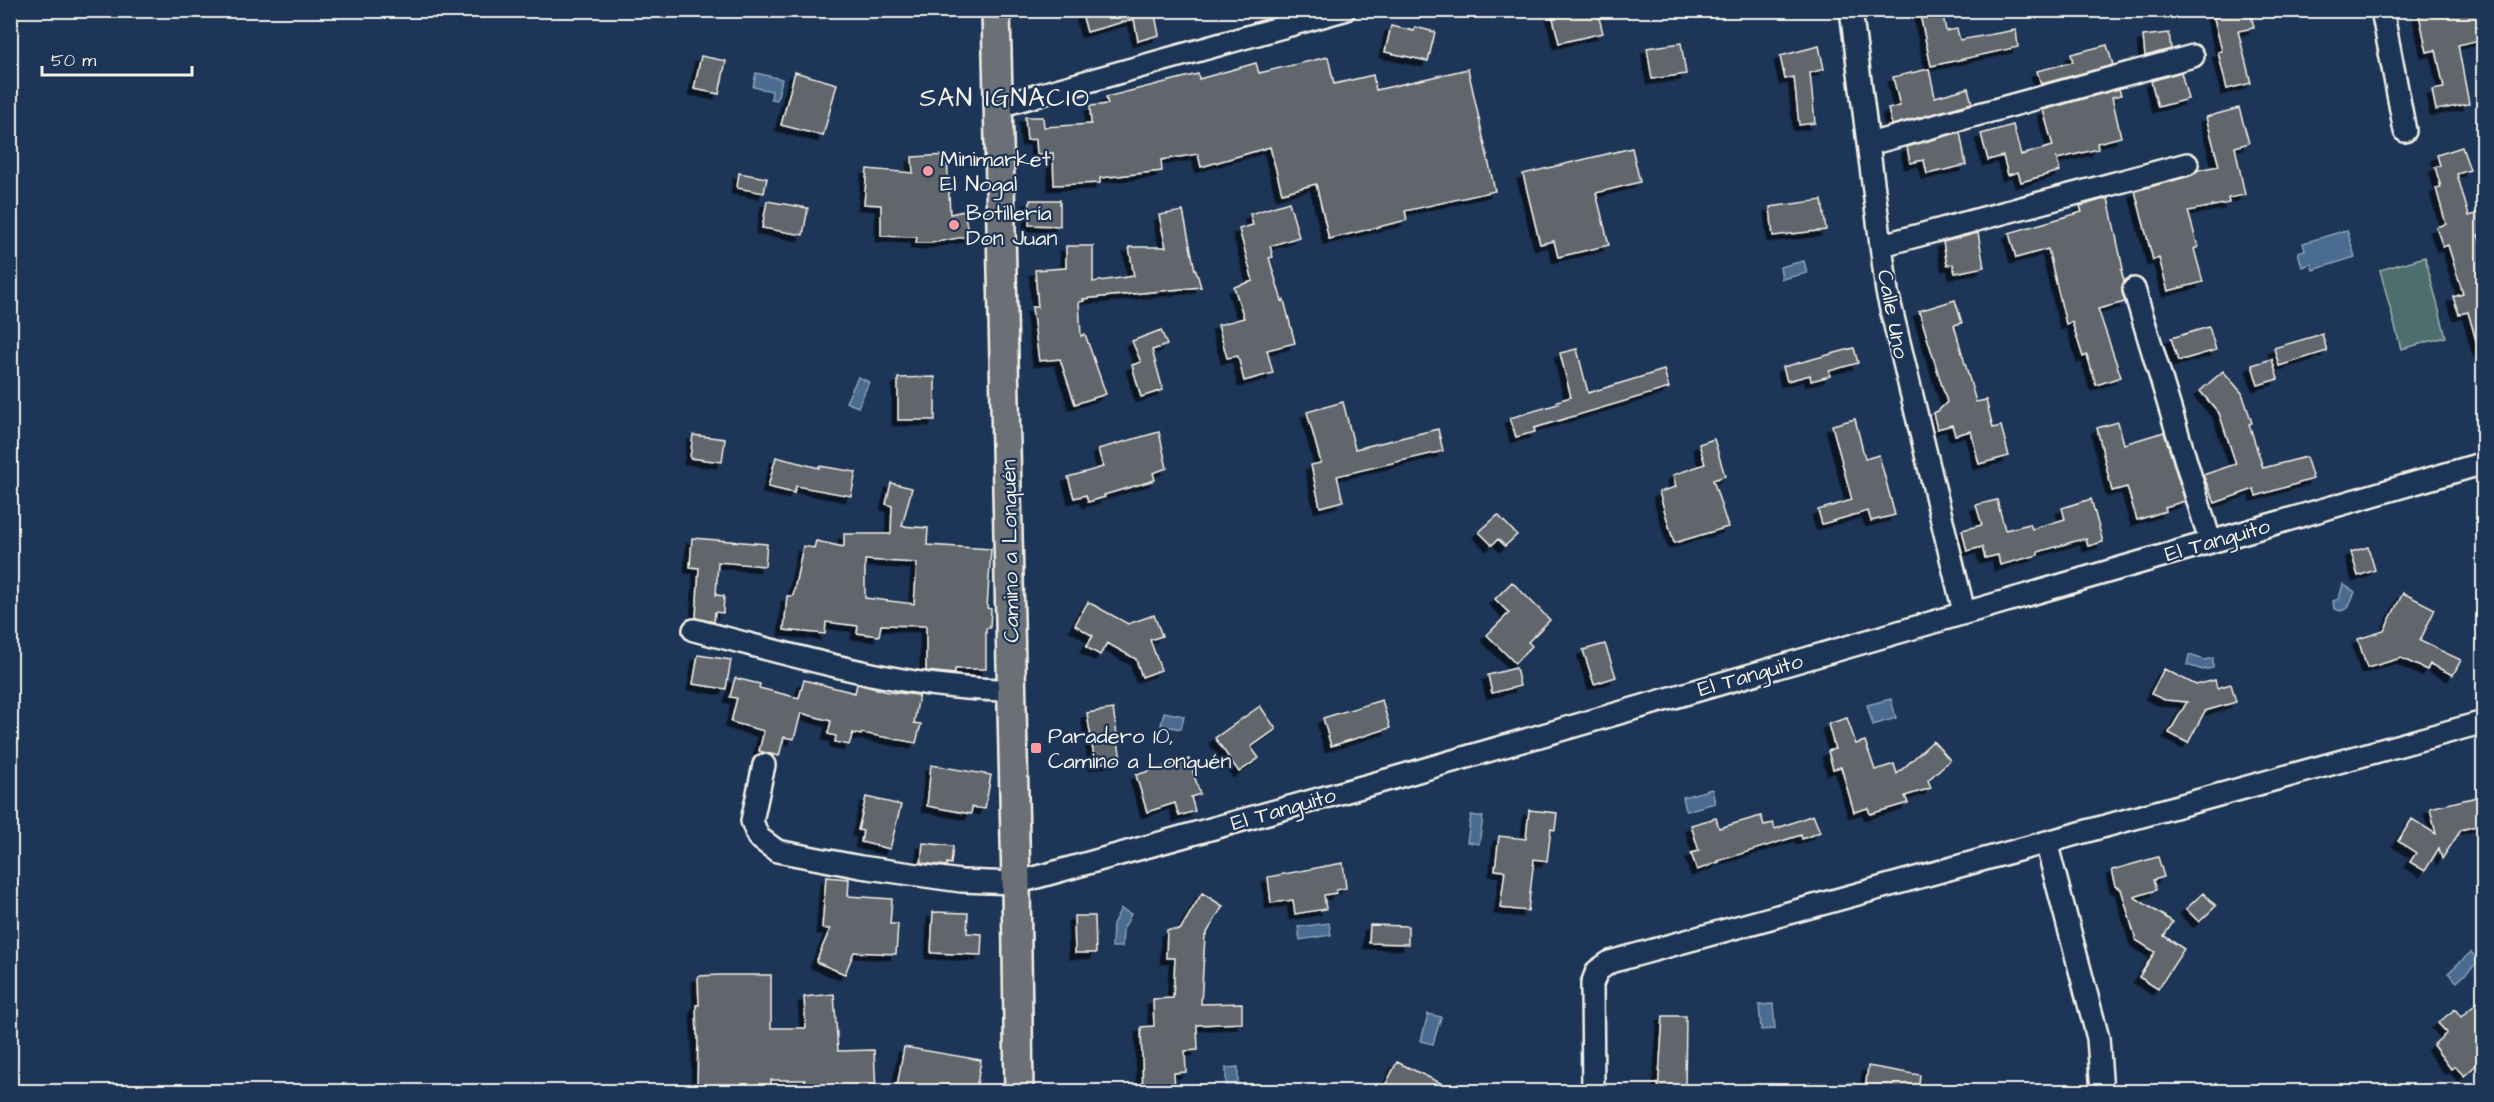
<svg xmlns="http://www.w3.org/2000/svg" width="2494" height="1102" font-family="'Architects Daughter',sans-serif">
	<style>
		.green { fill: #4e6e6e; stroke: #a1b0ab; stroke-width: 1.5 }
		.water { fill: #4a6c90; stroke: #8ea1b3; stroke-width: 1.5 }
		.building { fill: #60666c; stroke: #f4f1e8; stroke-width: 1.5; fill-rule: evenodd; filter: url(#shadow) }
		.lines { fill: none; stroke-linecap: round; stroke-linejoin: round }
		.minor-casing { stroke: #f4f1e8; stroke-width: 26 }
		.major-casing { stroke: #f4f1e8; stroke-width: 32 }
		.minor { stroke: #1d3557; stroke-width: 21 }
		.major { stroke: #6b6f75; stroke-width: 27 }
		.poi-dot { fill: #ff9aa2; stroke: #1d3557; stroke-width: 2 }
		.labels { text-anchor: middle; stroke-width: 4.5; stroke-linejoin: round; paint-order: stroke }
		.poi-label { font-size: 22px; fill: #f4f1e8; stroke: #1d3557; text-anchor: start }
		.street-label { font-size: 22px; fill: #f4f1e8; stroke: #1d3557 }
		.quarter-label { font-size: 26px; letter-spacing: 1.5px; fill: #f4f1e8; stroke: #1d3557 }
	</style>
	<defs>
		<filter id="shadow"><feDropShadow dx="-5.5" dy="5.5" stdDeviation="0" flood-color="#0009"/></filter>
	</defs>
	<rect width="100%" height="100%" fill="#1d3557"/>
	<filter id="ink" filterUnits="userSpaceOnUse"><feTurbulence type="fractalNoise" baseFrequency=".0167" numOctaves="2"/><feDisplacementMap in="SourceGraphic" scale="12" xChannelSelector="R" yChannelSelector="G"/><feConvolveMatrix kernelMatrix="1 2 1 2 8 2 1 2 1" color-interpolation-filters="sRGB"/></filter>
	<g filter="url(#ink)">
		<path class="green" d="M2425,257L2446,337L2401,349L2380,270Z
			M1809,1083H1854V1091H1809Z"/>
		<path class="water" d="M756,73L782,79L777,100L771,99L772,91L753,87Z
			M2347,230L2355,257L2313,270L2311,264L2302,267L2298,252L2305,250L2303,243Z
			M1804,261L1807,273L1782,279L1780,267Z
			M858,377L869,382L858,407L846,402Z
			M2343,584L2355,592L2348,608L2341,611L2334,609L2333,601L2339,599Z
			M2189,655L2205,660L2213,658V668L2203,670L2187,665Z
			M1891,699L1896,718L1873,725L1867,705Z
			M1164,712L1184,716L1181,729L1161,725Z
			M1712,789L1715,803L1686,811L1683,797Z
			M1471,815L1483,817L1479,844L1467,842Z
			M1121,909L1131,914L1123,930L1122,947H1112L1113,924Z
			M1329,923L1331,935L1300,940L1298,927Z
			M2471,952L2479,961L2457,982L2448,973Z
			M1773,1004L1775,1029L1761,1030L1759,1005Z
			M1428,1014L1441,1017L1433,1044L1421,1041Z
			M1238,1067V1091H1226V1068Z"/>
		<path class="building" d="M1081,10H1154L1159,35L1138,41L1134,19L1087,32Z
			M1551,10H1597L1603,33L1559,43Z
			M1919,10H1942L1946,31L1957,29L1960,40L2016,30L2018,47L1931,66Z
			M2212,10H2250L2254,28L2238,31L2251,83L2227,89L2218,52L2222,51Z
			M2418,10H2484V39L2458,45L2469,104L2436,110L2432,90L2444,88L2436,50L2427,52Z
			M1391,26L1414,31L1415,27L1435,32L1428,61L1385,52Z
			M2169,33L2171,49L2145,56L2143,36Z
			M1681,43L1686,74L1652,79L1647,48Z
			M2107,45L2113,65L2041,84L2037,71L2073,62L2071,54Z
			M1819,46L1824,69L1810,73L1815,123L1799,125L1794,77L1785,79L1780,56Z
			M701,56L726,61L719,94L694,89Z
			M1328,57L1334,84L1373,75L1376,90L1468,69L1495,191L1405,211L1407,220L1329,239L1316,184L1282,193L1270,147L1201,167L1198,154L1161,160L1162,171L1100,178V183L1054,185L1053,153L1037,154L1036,139L1027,140L1025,117H1043L1044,127L1091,124L1090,106L1108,104L1106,97L1198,74L1199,79L1256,63L1259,73Z
			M1929,69L1935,97L1968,88L1972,103L1892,125L1888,109L1900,106L1893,77Z
			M795,72L837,84L823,136L781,125Z
			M2181,72L2188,99L2158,107L2151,81Z
			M2119,89L2121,95L2112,97L2121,137L2097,143L2098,149L2057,159L2056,156L2060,171L2021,182L2018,172L2008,175L2003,156L1988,160L1981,134L2013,125L2021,155L2053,146L2043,110Z
			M2239,108L2249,143L2235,147L2245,195L2228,198L2229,203L2188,211L2198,247L2194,249L2203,282L2168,291L2159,258L2153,260L2135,191L2190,176L2198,170L2219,166L2206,117Z
			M1960,132L1966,165L1927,174L1924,160L1910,163L1907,147Z
			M2462,147L2470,170L2457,174L2469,216L2484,211V234L2478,235L2484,253V351H2479L2468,312L2459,314L2453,297L2463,294L2448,245L2443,247L2436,227L2446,224L2436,188L2441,187L2435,167L2440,165L2437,155Z
			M1632,148L1640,182L1596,193L1609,245L1558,257L1554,241L1540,244L1523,174Z
			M947,155L950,214L964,211L969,236L931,243H916L917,237L881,236V205L864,204L867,169L913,173L912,157Z
			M739,173L767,178L764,193L737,188Z
			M2108,198L2123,269L2121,270L2124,281L2122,292L2125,302L2098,309L2121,377L2096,385L2087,355L2083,357L2072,322L2066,324L2048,249L2016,258L2009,233L2082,212L2080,206Z
			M1030,200H1060V226L1029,225Z
			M1822,200L1826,230L1773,236L1770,207Z
			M767,201L808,208L803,235L762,228Z
			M1289,202L1299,237L1270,246L1273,257L1269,258L1282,301L1284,300L1295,343L1267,350L1273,373L1244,381L1238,356L1227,358L1218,325L1244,318L1234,287L1253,281L1239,229L1253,225L1250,214Z
			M1183,211L1195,270H1196L1201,287L1083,299L1084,301L1079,302L1081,336L1085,334L1106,394L1075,404L1060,359L1039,361L1032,307H1038L1035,270L1066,268V246H1093V282L1134,276L1129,247H1166L1159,215Z
			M1978,233L1984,267L1955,273L1953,264L1947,265L1943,242Z
			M1955,300L1962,323L1954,325L1976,402L1986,400L1993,428L2001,426L2009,456L1979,464L1971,431L1955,435L1952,425L1937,429L1933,413L1938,411L1947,402L1919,311Z
			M2209,327L2216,350L2178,361L2171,338Z
			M1161,330L1167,345L1152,350L1163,390L1141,397L1132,365L1141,362L1132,341Z
			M2322,334L2327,351L2279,366L2274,348Z
			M1854,348L1858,363L1829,371L1830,376L1811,381L1810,375L1787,381L1783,367Z
			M1577,349L1588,393L1664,370L1669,388L1534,428L1535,432L1516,437L1510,418L1558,404L1557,401L1571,397L1560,353Z
			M2272,359L2278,379L2258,385L2252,365Z
			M2223,371L2242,393L2252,423L2249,424L2263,468L2306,457L2313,479L2256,496L2254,489L2215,503L2203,475L2236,464L2219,413L2200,391Z
			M935,377V420H898V378Z
			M1343,402L1355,449L1438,429L1443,451L1337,476L1343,501L1320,507L1311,465L1321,463L1307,412Z
			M1855,419L1865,459L1879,455L1895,515L1871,521L1868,511L1822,524L1818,510L1852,500L1832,425Z
			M2118,422L2124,444L2164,432L2185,501L2165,507L2166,511L2137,520L2127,487L2112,491L2097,428Z
			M1159,432L1167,468L1153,473L1155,480L1104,495L1105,497L1088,502L1086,495L1074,498L1068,477L1103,467L1098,449Z
			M693,435L725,439L722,462L690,458Z
			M1714,439L1725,476L1713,480L1728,527L1674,543L1659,492L1676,487L1673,475L1705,464L1699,444Z
			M776,457L819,468V466L856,472L851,496L796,486L794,493L768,487Z
			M891,483L912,488L902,526L928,528L927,545L991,549L987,608L991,609L990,628H986V669H955V674L926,671V626L881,625L879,636L857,633L858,626L826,622L825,634L784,630L787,596H793L803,546L814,548L816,541L844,547V534H891L892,506L886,504ZM865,560L917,563L914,604L865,598Z
			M2091,499L2103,542L2088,546L2086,538L2038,552V555L2000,565L1998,555L1985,558L1982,547L1967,551L1962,530L1982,525L1976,505L1997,500L2005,530L2030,524L2032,529L2065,519L2062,508Z
			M1498,515L1517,535L1505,546L1498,539L1492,545L1479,532Z
			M692,538L767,544L765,566L718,562L716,595L724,596L723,613L715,612L714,622L696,618L699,568L690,567Z
			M2368,547L2375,570L2358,576L2351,552Z
			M1512,582L1550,620L1528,642L1532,646L1515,663L1487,635L1509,613L1495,599Z
			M2403,593L2435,609L2420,641L2461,660L2453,675L2430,664L2427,670L2401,658L2367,668L2358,639L2384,631Z
			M1088,602L1128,624L1154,615L1162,636L1150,640L1161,670L1142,677L1136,659L1107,643L1100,655L1086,647L1093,636L1075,625Z
			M1605,644L1616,677L1594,684L1583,650Z
			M698,655L731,660L726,689L693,684Z
			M1516,668L1520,686L1492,693L1488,675Z
			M2164,669L2196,685L2215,680L2217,688L2231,684L2236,702L2205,711L2188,743L2169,733L2187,702L2165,700L2151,694Z
			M735,678L760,684L759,688L799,698L804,680L855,693L857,684L888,692L919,695L914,723L921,724L916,743L862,733L861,735L853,733L849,745L835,742L836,736L828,734L831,721L801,713L794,739L784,737L779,756L759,751L764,731L731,722L737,698L730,697Z
			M1382,700L1390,728L1331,746L1323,718Z
			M1260,706L1276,729L1251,747L1259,758L1239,772L1215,738Z
			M1113,709L1121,760L1095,764L1087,713Z
			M1847,718L1856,744L1865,741L1875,770L1894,764L1897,774L1933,741L1950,760L1928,780L1931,788L1905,796L1908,803L1870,814L1868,808L1854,812L1841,767L1833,769L1828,751L1835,749L1828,724Z
			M1189,759L1200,794L1191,797L1195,811L1179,816L1175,803L1147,812L1136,775Z
			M931,765L991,775L985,809L972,807L971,814L927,806Z
			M866,797L901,805L890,849L861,842L863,831L858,830Z
			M2477,797L2484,824L2461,830L2442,859L2439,848L2425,871L2410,862L2416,853L2398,841L2412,819L2436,834L2430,808Z
			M1529,810L1557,813L1555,830L1551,829L1547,861L1534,859L1528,911L1500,908L1505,871L1495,870L1499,836L1526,839Z
			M1813,815L1820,832L1802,839L1801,835L1718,861L1719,862L1697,870L1691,853L1699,851L1691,825L1716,818L1719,828L1761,816L1764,825L1773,823L1775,829Z
			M923,843L953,846L951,864L947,863V866L921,863Z
			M2158,857L2164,877L2153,880L2156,890L2134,897L2173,922L2164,936L2184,949L2158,989L2139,977L2155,952L2136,940L2121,889L2116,886L2112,870Z
			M1343,863L1346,888L1336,890V893L1324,895L1326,909L1295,914L1293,900L1271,903L1268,877Z
			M826,877L849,879L848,896L892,899L890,924H898L896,954L854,952L845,974L816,962L830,929L822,928Z
			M1202,893L1223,906L1205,936L1201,1004L1242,1003V1023L1197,1025L1198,1050L1185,1051L1186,1072L1174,1073L1175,1092H1143L1141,1027L1154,1026L1153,999L1173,998L1175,958H1166L1167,930H1180Z
			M2203,893L2216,906L2199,922L2186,909Z
			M933,912L968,913L967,933L982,934L981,955L931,953Z
			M1074,916H1095L1096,953H1075Z
			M1370,925L1408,926V944L1369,943Z
			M720,975H771V1028H806L804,997L834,994L838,1051L874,1050L876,1092H805V1080H771V1092H697L698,1035H697L696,1005H699L698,976Z
			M2484,997V1058L2464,1076L2455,1066L2451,1069L2433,1045L2447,1033L2438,1023L2455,1009L2461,1017Z
			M1663,1016H1686L1685,1092H1658Z
			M904,1047L981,1060L976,1090L945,1085V1092H896Z
			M1397,1062L1459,1092H1382Z
			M1868,1066L1920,1075L1918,1092H1865Z"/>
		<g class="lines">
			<g class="minor-casing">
				<path id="minor" d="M1851,10L1887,292L1964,612
					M2382,10L2405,131
					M999,106L1344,10
					M1869,144L2193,56
					M1882,245L2187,164
					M2134,289L2210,541
					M694,630C798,656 904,690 1012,690
					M764,765L752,821L758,837L777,851L861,867L961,881L1016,883L1394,778L2484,463
					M2046,842L2098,1038L2102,1092
					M1593,1092L1592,984L1597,971L1610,962L2484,722"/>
			</g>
			<g class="major-casing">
				<path id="major" d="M996,10L1016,883L1019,1092"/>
			</g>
			<use href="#minor" class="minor"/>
			<use href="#major" class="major"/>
		</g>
	</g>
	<g class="poi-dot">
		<circle cx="928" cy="171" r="6"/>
		<circle cx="954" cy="225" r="6"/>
		<rect x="1030" y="742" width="12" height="12" rx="3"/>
	</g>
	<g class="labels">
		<g class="poi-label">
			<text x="940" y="166">Minimarket<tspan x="940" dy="25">El Nogal</tspan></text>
			<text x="966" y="220">Botillería<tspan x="966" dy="25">Don Juan</tspan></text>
			<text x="1048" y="743">Paradero 10,<tspan x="1048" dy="25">Camino a Lonquén</tspan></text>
		</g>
		<g class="street-label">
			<text transform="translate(1894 314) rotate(79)" y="8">Calle Uno</text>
			<text transform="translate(2217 539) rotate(-16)" y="8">El Tanguito</text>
			<text transform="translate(1009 551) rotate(-91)" y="8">Camino a Lonquén</text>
			<text transform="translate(1750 674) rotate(-16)" y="8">El Tanguito</text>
			<text transform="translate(1283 808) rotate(-16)" y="8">El Tanguito</text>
		</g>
		<g class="quarter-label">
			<text x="1005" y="106">SAN IGNACIO</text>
		</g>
	</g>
	<rect width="2494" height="1102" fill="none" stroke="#1d3557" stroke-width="36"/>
	<rect x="18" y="18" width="2458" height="1066" fill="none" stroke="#f4f1e8" stroke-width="2" filter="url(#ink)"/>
	<path d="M42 66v9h150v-9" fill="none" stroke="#f4f1e8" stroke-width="3"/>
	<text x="51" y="66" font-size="18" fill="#f4f1e8" stroke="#1d3557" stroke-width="4.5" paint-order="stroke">50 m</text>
</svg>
